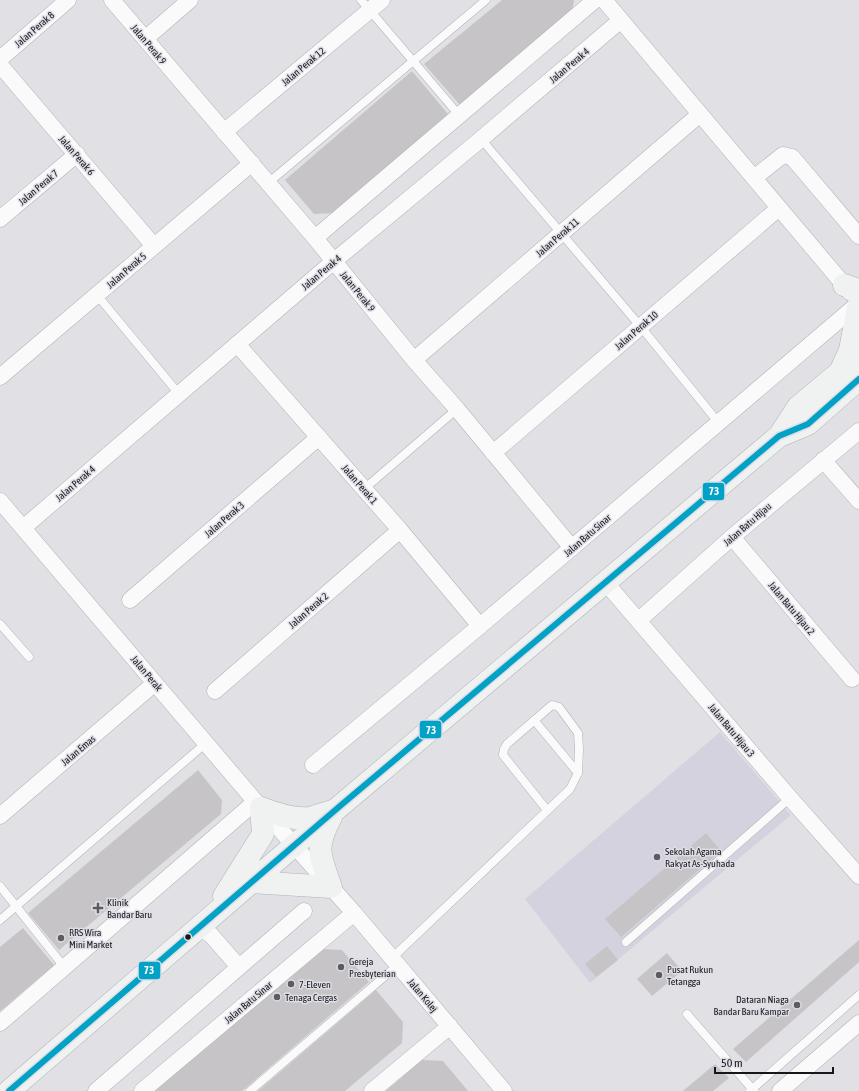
<svg xmlns="http://www.w3.org/2000/svg" width="859" height="1091" font-family="'Asap Condensed',sans-serif">
	<style>
		.built { fill: #d3d2de }
		.building { fill: #c6c4c6 }
		.lines { fill: none; stroke-linecap: round; stroke-linejoin: round }
		.lane-casing { stroke: #b3b3b6; stroke-width: 9 }
		.street-casing { stroke: #b3b3b6; stroke-width: 17 }
		.secondary-casing { stroke: #b3b3b6; stroke-width: 23 }
		.lane { stroke: #fafafb; stroke-width: 8 }
		.street { stroke: #fafafb; stroke-width: 16 }
		.secondary { stroke: #eff2f1; stroke-width: 22 }
		.bus-1-casing { stroke: #dfdee7; stroke-width: 9 }
		.bus-1 { stroke: #01a2c5; stroke-width: 6 }
		.poi-dot { fill: #5d5d61; stroke: #dfdee7; stroke-width: 1.5 }
		.bus-dot { fill: #17171a; stroke: #dfdee7; stroke-width: 1.5 }
		.labels { text-anchor: middle; stroke-width: 3; stroke-linejoin: round; paint-order: stroke }
		.street-label { font-size: 10px; fill: #17171a; stroke: #dfdee7 }
		.poi-label { font-size: 10px; fill: #17171a; stroke: #dfdee7; text-anchor: start }
		.line-badge { stroke: #dfdee7; stroke-width: 1.5 }
		.badge-label { font-size: 11px; text-anchor: middle; font-weight: bold; fill: #fff }
	</style>
	<rect width="100%" height="100%" fill="#e0e0e5"/>
	<path class="built" d="M720,732L791,815L590,983L525,899Z"/>
	<path class="building" d="M502,0H574L572,12L460,105L424,64Z
		M412,71L448,114L336,213L314,214L285,180Z
		M198,770L222,800L221,814L59,950L28,913Z
		M706,833L721,851L621,937L605,919Z
		M23,928L54,965L0,1011V947Z
		M859,940V962L746,1062L733,1049Z
		M607,946L618,960L596,977L585,964Z
		M322,949L342,950L369,982L242,1091H155Z
		M667,953L682,971L652,996L637,979Z
		M376,990L403,1022L402,1043L345,1091H258Z
		M422,1060L443,1061L468,1091H386Z
		M715,1064L729,1078L713,1091H683Z"/>
	<g class="lines">
		<g class="lane-casing">
			<path id="lane" d="M361,0L459,115
				M481,139L641,327L718,422
				M268,183L486,0
				M97,295L179,394
				M364,489L457,409
				M0,624L29,657
				M547,810L503,755L504,749L507,744L552,705L559,707L578,733L579,749L578,773
				M0,886L65,968
				M0,920L206,743
				M626,942L790,798
				M392,958L570,789L578,773L534,720
				M687,1014L754,1091
				M250,1091L398,965
				M750,1091L859,995"/>
		</g>
		<g class="street-casing">
			<path id="street" d="M112,0L315,238L414,360L457,409L572,548
				M604,0L850,292
				M145,39L190,0
				M0,59L68,0
				M0,65L154,246
				M224,132L382,0
				M754,178L783,155L792,157L859,236
				M0,219L77,154
				M315,238L595,0
				M237,344L400,530L480,626
				M414,360L700,114
				M0,377L252,163
				M493,453L779,208
				M823,460L859,501
				M0,501L261,808L354,913L504,1091
				M23,528L334,261L481,139L621,20
				M732,537L852,679
				M606,583L790,798L859,876
				M130,600L319,437
				M639,620L732,537L859,431
				M215,691L400,530
				M313,765L480,626L859,303
				M0,816L155,683
				M199,927L211,935L239,967
				M0,1023L255,802
				M96,1091L304,911
				M142,1091L354,913
				M372,1091L450,1026
				M780,1091L859,1023"/>
		</g>
		<g class="secondary-casing">
			<path id="secondary" d="M844,285L859,290
				M841,370L850,350L859,303
				M779,436L798,407L859,356
				M252,882L331,887C320,855 314,849 331,817
				M224,896L263,834L261,808C276,814 293,820 310,818C317,816 325,813 332,811
				M9,1091L340,806L779,436L808,424L859,379"/>
		</g>
		<use href="#lane" class="lane"/>
		<use href="#street" class="street"/>
		<use href="#secondary" class="secondary"/>
		<g class="bus-1-casing">
			<path id="bus-1" d="M9,1091L340,806L779,436L808,424L859,379"/>
		</g>
		<use href="#bus-1" class="bus-1"/>
	</g>
	<g class="poi-dot">
		<circle cx="657" cy="857" r="4"/>
		<path d="M96 902h4v4h4v4h-4v4h-4v-4h-4v-4h4z"/>
		<circle cx="61" cy="938" r="4"/>
		<circle cx="341" cy="967" r="4"/>
		<circle cx="659" cy="975" r="4"/>
		<circle cx="291" cy="984" r="4"/>
		<circle cx="277" cy="997" r="4"/>
		<circle cx="797" cy="1005" r="4"/>
	</g>
	<circle class="bus-dot" cx="188" cy="937" r="3.5"/>
	<g class="labels">
		<g class="street-label">
			<text transform="translate(34 29) rotate(-41)" y="4">Jalan Perak 8</text>
			<text transform="translate(149 44) rotate(50)" y="4">Jalan Perak 9</text>
			<text transform="translate(569 65) rotate(-40)" y="4">Jalan Perak 4</text>
			<text transform="translate(303 66) rotate(-40)" y="4">Jalan Perak 12</text>
			<text transform="translate(77 155) rotate(49)" y="4">Jalan Perak 6</text>
			<text transform="translate(38 187) rotate(-40)" y="4">Jalan Perak 7</text>
			<text transform="translate(557 237) rotate(-41)" y="4">Jalan Perak 11</text>
			<text transform="translate(126 270) rotate(-41)" y="4">Jalan Perak 5</text>
			<text transform="translate(321 272) rotate(-40)" y="4">Jalan Perak 4</text>
			<text transform="translate(358 291) rotate(51)" y="4">Jalan Perak 9</text>
			<text transform="translate(636 330) rotate(-41)" y="4">Jalan Perak 10</text>
			<text transform="translate(75 483) rotate(-41)" y="4">Jalan Perak 4</text>
			<text transform="translate(360 484) rotate(49)" y="4">Jalan Perak 1</text>
			<text transform="translate(224 519) rotate(-41)" y="4">Jalan Perak 3</text>
			<text transform="translate(747 524) rotate(-41)" y="4">Jalan Batu Hijau</text>
			<text transform="translate(587 535) rotate(-41)" y="4">Jalan Batu Sinar</text>
			<text transform="translate(792 608) rotate(50)" y="4">Jalan Batu Hijau 2</text>
			<text transform="translate(308 610) rotate(-41)" y="4">Jalan Perak 2</text>
			<text transform="translate(147 673) rotate(50)" y="4">Jalan Perak</text>
			<text transform="translate(732 730) rotate(50)" y="4">Jalan Batu Hijau 3</text>
			<text transform="translate(78 750) rotate(-40)" y="4">Jalan Emas</text>
			<text transform="translate(423 995) rotate(50)" y="4">Jalan Kolej</text>
			<text transform="translate(248 1002) rotate(-40)" y="4">Jalan Batu Sinar</text>
		</g>
		<g class="poi-label">
			<text x="665" y="855">Sekolah Agama<tspan x="665" dy="12">Rakyat As-Syuhada</tspan></text>
			<text x="107" y="906">Klinik<tspan x="107" dy="12">Bandar Baru</tspan></text>
			<text x="69" y="936">RRS Wira<tspan x="69" dy="12">Mini Market</tspan></text>
			<text x="349" y="965">Gereja<tspan x="349" dy="12">Presbyterian</tspan></text>
			<text x="667" y="973">Pusat Rukun<tspan x="667" dy="12">Tetangga</tspan></text>
			<text x="299" y="988">7-Eleven</text>
			<text x="285" y="1001">Tenaga Cergas</text>
			<text x="789" y="1003" text-anchor="end">Dataran Niaga<tspan x="789" dy="12">Bandar Baru Kampar</tspan></text>
		</g>
	</g>
	<g class="line-badge">
		<rect x="702" y="482" width="23" height="19" rx="4" fill="#01a2c5"/>
		<rect x="419" y="720" width="23" height="19" rx="4" fill="#01a2c5"/>
		<rect x="138" y="961" width="23" height="19" rx="4" fill="#01a2c5"/>
	</g>
	<g class="badge-label">
		<text x="714" y="495">73</text>
		<text x="431" y="734">73</text>
		<text x="149" y="974">73</text>
	</g>
	<path d="M715 1067v6h118v-6" fill="none" stroke="#17171a" stroke-width="2"/>
	<text x="721" y="1067" font-size="12" fill="#17171a" stroke="#dfdee7" stroke-width="3" paint-order="stroke">50 m</text>
</svg>
